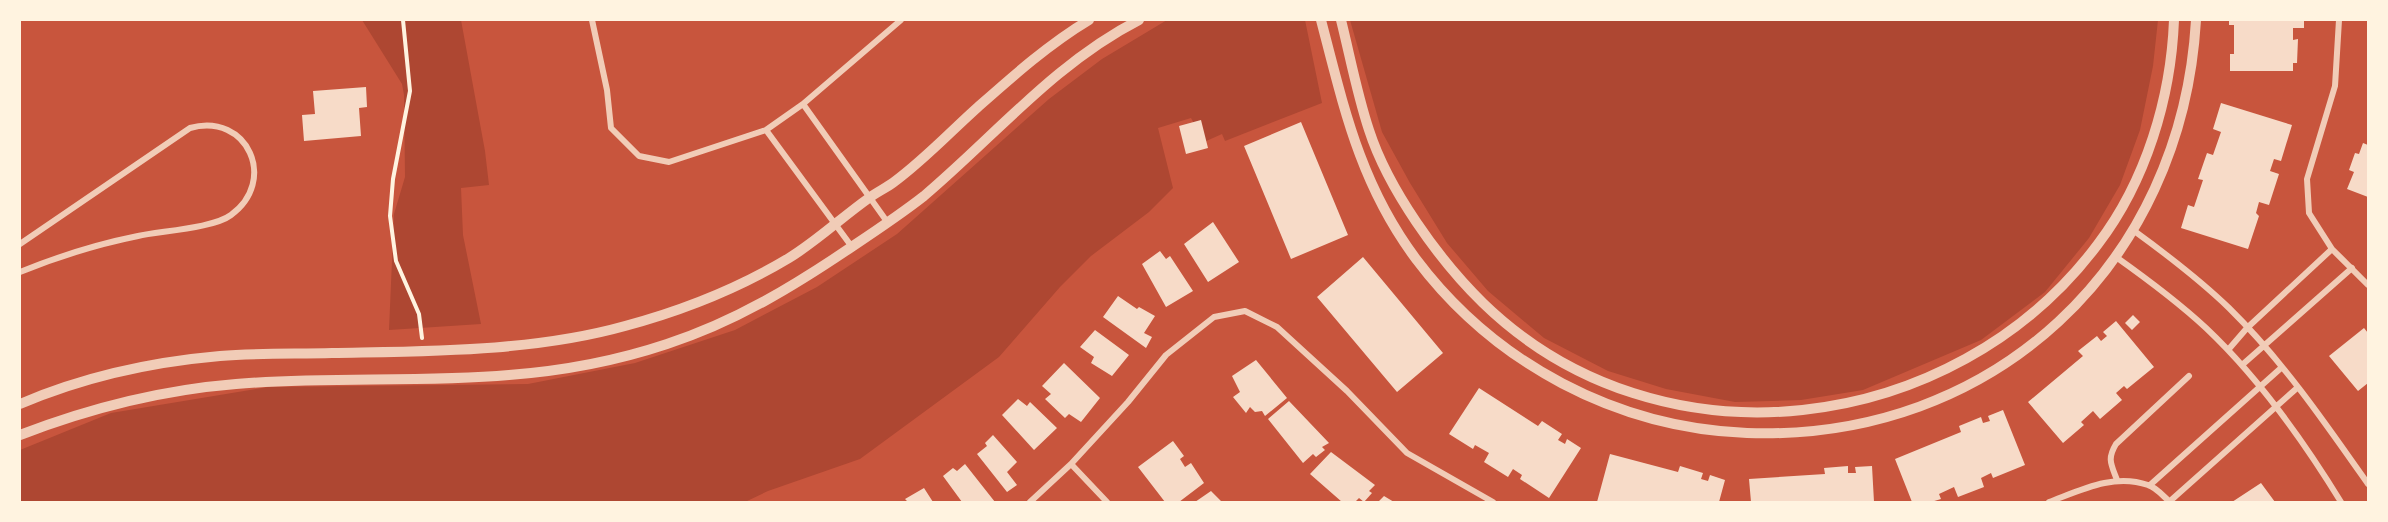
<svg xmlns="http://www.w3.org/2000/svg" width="2388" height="522" font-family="Jost,sans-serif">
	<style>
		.green { fill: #ae4732 }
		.building { fill: #f7dbc8 }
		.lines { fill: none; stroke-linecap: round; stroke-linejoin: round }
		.path { stroke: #fff3e0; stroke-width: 4 }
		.minor { stroke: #f1ccb7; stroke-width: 6 }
		.tertiary { stroke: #f1ccb7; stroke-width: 10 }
	</style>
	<rect width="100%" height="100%" fill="#c8553d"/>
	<path class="green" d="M362,20H461L485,151L489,185L461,188L463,235L481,324L389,330L394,214L405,177L404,95L402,84Z
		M1167,20H1305L1322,103L1225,141L1222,134L1204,142L1191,118L1158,128L1173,188L1149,212L1091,256L1060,287L999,357L860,459L768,491L745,502H20V450L111,413L268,387L528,384L635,363L735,330L817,287L897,234L1049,99L1102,59Z
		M1350,20H2158L2153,66L2140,130L2120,185L2089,238L2045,292L1981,340L1863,390L1801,400L1735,402L1666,389L1608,371L1544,338L1488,291L1447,243L1410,183L1382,132Z"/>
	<path class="building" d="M2229,20H2304V28H2293V40L2298,39L2297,63H2293V71H2230V54H2234V25H2229Z
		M366,87L367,107L359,108L361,136L304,141L302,115L315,114L313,91Z
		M2221,103L2292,125L2281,161L2274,159L2270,171L2279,174L2269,205L2259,202L2256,213L2259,216L2248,249L2181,228L2188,205L2194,207L2203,180L2198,179L2207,153L2213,155L2221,132L2213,129Z
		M1201,120L1208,148L1186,154L1179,126Z
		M1301,122L1348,235L1291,259L1244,146Z
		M2363,143L2368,145V197L2347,189L2354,172L2349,170L2355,153L2359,154Z
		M1213,222L1239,262L1208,282L1184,244Z
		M1160,251L1166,259L1170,256L1193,291L1166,307L1142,264Z
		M1363,257L1443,353L1397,392L1317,297Z
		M1118,296L1137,309L1139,307L1155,316L1144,333L1152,337L1146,348L1103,317Z
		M2133,315L2140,322L2132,330L2125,323Z
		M2116,321L2154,367L2127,389L2124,386L2116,393L2122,400L2100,419L2093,411L2081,422L2084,425L2063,443L2028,402L2083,356L2078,351L2097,336L2101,341L2107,336L2103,332Z
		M2364,328L2368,333V383L2358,391L2329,356Z
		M1095,330L1129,355L1112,376L1091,363L1094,357L1080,347Z
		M1256,360L1287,398L1265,416L1262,411L1255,412L1250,407L1246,413L1233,397L1240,392L1232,376Z
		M1064,363L1100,398L1081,422L1069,414L1065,418L1045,399L1051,394L1042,386Z
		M1479,388L1538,426L1542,421L1562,434L1558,440L1565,444L1567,439L1581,448L1549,498L1520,479L1522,475L1513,469L1508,477L1484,462L1489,453L1475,445L1473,449L1449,434Z
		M1018,399L1027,406L1030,402L1057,428L1034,450L1002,415Z
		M1289,401L1329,443L1322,447L1325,450L1316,457L1313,454L1303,463L1268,419Z
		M2003,410L2025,465L1993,478L1991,473L1981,478L1984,487L1958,497L1954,487L1939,494L1941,499L1931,502H1912L1895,459L1961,432L1959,426L1981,417L1983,423L1990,421L1988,416Z
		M993,435L1017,462L1007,472L1017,485L1007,492L977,454L987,446L985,443Z
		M1173,441L1184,456L1180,459L1185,467L1191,463L1204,483L1179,502H1165L1138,467Z
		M1331,452L1375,485L1369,491L1372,493L1364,502L1359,498L1355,502H1342L1310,474Z
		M1610,454L1678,472L1680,466L1703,473L1701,479L1708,481L1710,475L1725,480L1719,502H1597Z
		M965,464L995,502H962L943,476L953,468L957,471Z
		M1848,466V473H1856L1855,467L1872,466L1874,502H1751L1749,479L1825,474L1824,468Z
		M2261,483L2275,502H2232Z
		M924,488L933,502H908L905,499Z
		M1211,491L1222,502H1195Z
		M1384,496L1394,502H1378Z"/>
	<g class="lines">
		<path class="path" d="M403,20L410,91L393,179L390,216L396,261L419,314L422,338"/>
		<path class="minor" d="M592,20L607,90L611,128L639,156L669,162L766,130L803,104L901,20
			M2339,20L2335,86L2307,179L2309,213L2332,249L2368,285
			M803,104L888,223
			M766,130L852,247
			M2133,230C2166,254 2199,279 2229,308C2282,360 2326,424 2368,484
			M20,244L190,128C248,112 278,181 231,215C214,228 161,231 138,236C98,244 57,257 20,272
			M2116,257C2147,279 2178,302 2206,328C2260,379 2303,440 2341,502
			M2228,350L2247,328L2332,249
			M2242,365L2352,268
			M1071,464L1107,502
			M2117,480C2111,464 2107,459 2116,444L2189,376
			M2150,485L2281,368
			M1030,502L1071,464L1128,402L1166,355L1214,317L1245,311L1277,327L1347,391L1407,453L1493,502
			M2049,502C2081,490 2114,473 2148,485C2156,487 2164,497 2170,502
			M2169,502L2297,388"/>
		<path class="tertiary" d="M1321,20C1344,108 1360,184 1416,259C1495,364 1617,428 1747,433C1994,442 2182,264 2196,20
			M1341,20C1350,56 1357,94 1369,130C1388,189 1439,260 1483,303C1659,474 1954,437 2098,244C2146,181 2171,98 2174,20
			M20,404C83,377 151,362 220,356C257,353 295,354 332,353C429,351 532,352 625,326C681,311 739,288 789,258C817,241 842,217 869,198C877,192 886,188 894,182C924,160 950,132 978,107C1013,76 1049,44 1089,20
			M20,435C90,408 161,390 236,384C327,376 418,383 509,375C562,371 616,361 667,344C735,322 794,286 853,246C877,230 901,214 924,196C995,136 1055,63 1139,20"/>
	</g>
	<rect width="2388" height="522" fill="none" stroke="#fff3e0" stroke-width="42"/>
</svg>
